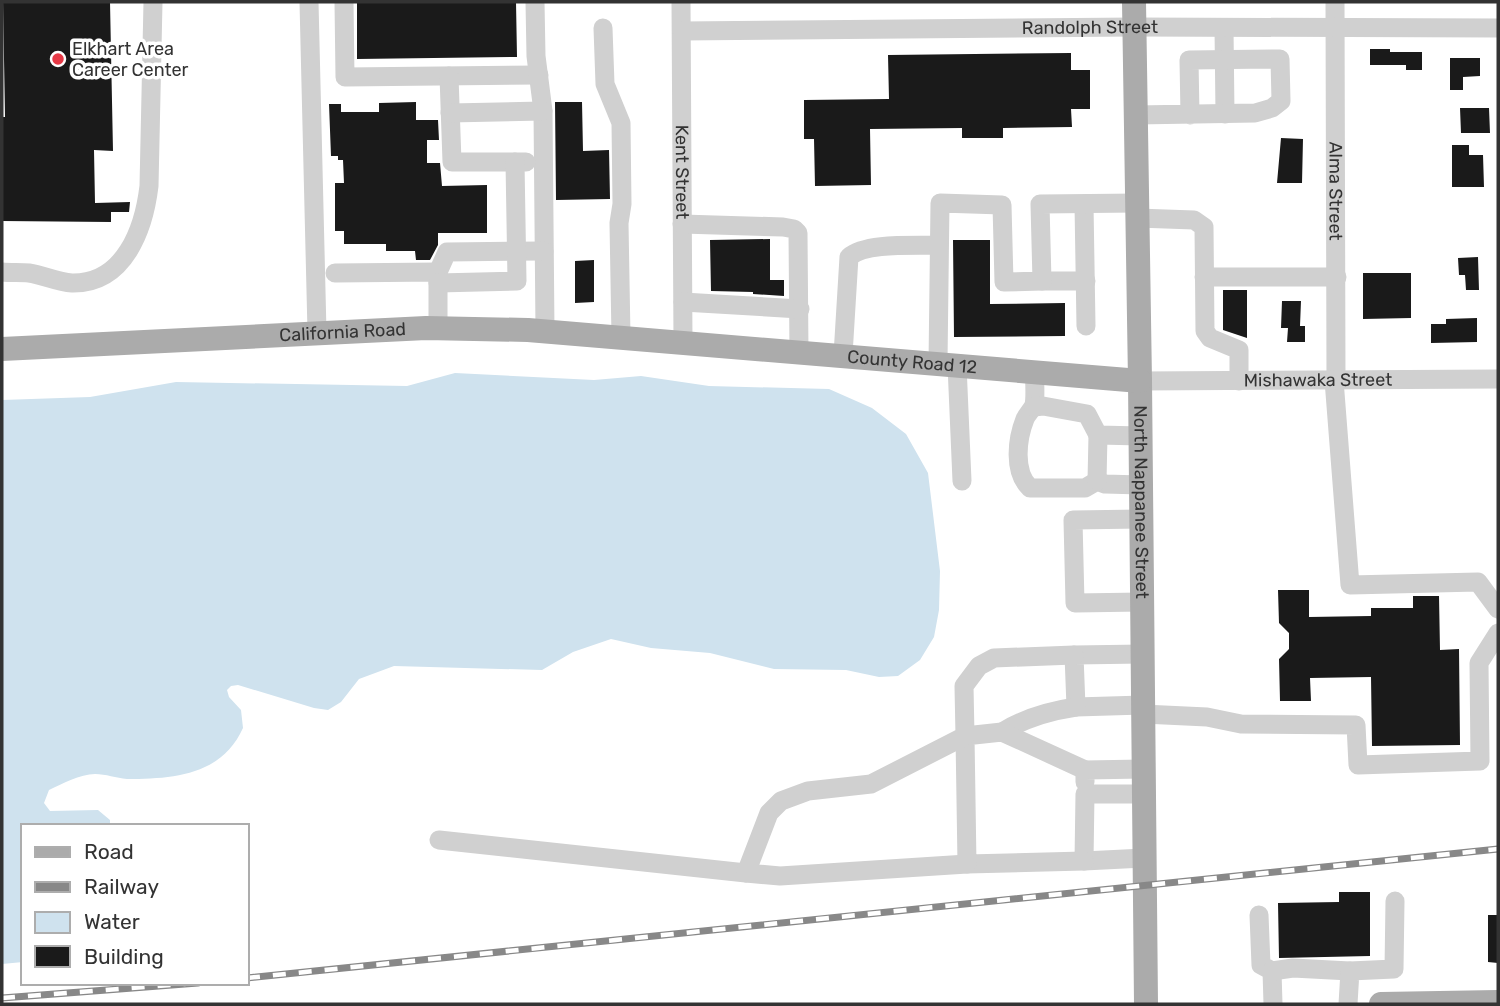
<svg xmlns="http://www.w3.org/2000/svg" width="1500" height="1006" font-family="Rubik,sans-serif">
	<style>
		.water { fill: #cfe2ee }
		.building { fill: #1a1a1a }
		.lines { fill: none; stroke-linecap: round; stroke-linejoin: round }
		.minor { stroke: #d0d0d0; stroke-width: 19 }
		.major { stroke: #ababab; stroke-width: 24 }
		.rail-casing { stroke: #888; stroke-width: 7 }
		.rail { stroke: #fff; stroke-width: 4.5; stroke-dasharray: 13; stroke-linecap: butt }
		.poi-dot { fill: #e63946; stroke: #fff; stroke-width: 2.5 }
		.labels { text-anchor: middle; stroke-width: 7; stroke-linejoin: round; paint-order: stroke }
		.street-label { font-size: 18px; fill: #333; stroke: #fff }
		.poi-label { font-size: 18px; fill: #333; stroke: #fff; text-anchor: start }
	</style>
	<rect width="100%" height="100%" fill="#fff"/>
	<path class="water" d="M455,373L594,380L641,376L709,386L829,389L872,408L906,434L928,473L940,571L939,610L934,637L920,660L898,676L879,677L846,670L774,669L710,653L651,648L611,639L573,652L542,670L394,666L359,679L341,702L328,710L314,708L238,685L231,686L227,690L229,697L241,710L243,728C222,775 174,779 127,779C116,778 106,774 95,774C80,774 62,784 49,790L44,803L50,811L98,810L110,820V826H23V962L2,964V400L90,397L176,382L407,386Z"/>
	<path class="building" d="M3,2H110L113,151L94,150L95,203L130,202L129,212H111V222L2,221V117H5Z
		M357,2H516L517,57L357,59Z
		M1370,49H1390V52H1422V70H1406V65H1370Z
		M1071,53V70H1090V109H1071L1072,127L1003,128V138H962V128L870,129L871,185L815,186L814,139H804V100L889,99L888,55Z
		M1450,58H1480V76L1463,77V90H1450Z
		M416,102V120H438L439,140H427V163H440L442,186L487,185V233H438V245L430,260H416L415,251H386V244H344V231H335V183H344L343,160H338V156H331L329,104H341V112H379V103Z
		M555,102H582L583,151L609,150L610,199L556,200Z
		M1460,108H1489L1490,133H1461Z
		M1281,138L1303,139L1302,183H1277Z
		M1452,145H1469V155H1483L1484,187H1452Z
		M770,239V280H784V296L753,294V292L711,291L710,240Z
		M953,240H990V304L1065,303V336L954,337Z
		M1478,257L1479,290H1466L1465,275H1459L1458,258Z
		M594,260V302L575,303V261Z
		M1363,273H1411V318L1363,319Z
		M1223,290H1247V338L1223,330Z
		M1282,301H1301L1300,326H1305V342H1287L1288,328H1281Z
		M1477,318V342L1431,343V324H1446V319Z
		M1278,590H1309V617L1371,616V608H1413V596H1439L1440,650L1459,649L1460,745L1372,746L1371,677L1310,678L1311,701H1280L1279,659L1289,649V633L1279,623Z
		M1339,892H1370V956L1279,958L1278,903L1339,902Z
		M1488,915H1498V963L1488,962Z"/>
	<g class="lines">
		<g class="minor">
			<path d="M309,2L317,332"/>
			<path d="M344,2L345,77L539,75"/>
			<path d="M535,2L536,56L543,111L545,331"/>
			<path id="s1" d="M681,2L683,342"/>
			<path id="s2" d="M1335,2L1336,381"/>
			<path d="M603,28L605,84L621,123L622,204L619,223L621,337"/>
			<path d="M1224,28L1225,114"/>
			<path id="s3" d="M682,31L1134,27L1498,28"/>
			<path d="M449,76L452,162H526"/>
			<path d="M450,113L543,111"/>
			<path d="M1136,115L1255,113L1272,108L1281,101L1280,59L1189,60L1190,115"/>
			<path d="M1084,204L1086,326"/>
			<path d="M1137,218L1194,220L1204,227L1205,331L1210,338L1239,350V381"/>
			<path d="M682,224L783,227L794,229L798,233L799,352"/>
			<path d="M2,272C11,273 20,272 29,273C43,275 57,282 72,283C125,284 144,228 149,186L153,2"/>
			<path d="M438,272L447,252L544,251"/>
			<path d="M335,273L438,272V328"/>
			<path d="M1204,277H1337"/>
			<path d="M1042,281H1086"/>
			<path d="M438,283L517,281L515,162"/>
			<path d="M683,302L800,309"/>
			<path d="M843,355L849,257C866,242 916,246 939,245"/>
			<path d="M938,363L940,203L1002,205L1004,282L1042,281L1040,204L1138,203"/>
			<path d="M957,365L962,481"/>
			<path d="M1035,372C1034,382 1036,396 1034,405C1032,410 1027,414 1025,419C1017,439 1013,472 1030,488H1085L1097,481L1105,484L1141,485"/>
			<path d="M1334,380L1350,585L1478,582L1498,609"/>
			<path id="s4" d="M1140,381L1498,379"/>
			<path d="M1034,407L1043,406L1087,414L1098,435L1141,436"/>
			<path d="M1097,481L1098,435"/>
			<path d="M1141,519L1073,520L1075,603L1142,602"/>
			<path d="M1143,654L1074,655L1076,707L1143,705"/>
			<path d="M1143,714L1207,717L1241,724L1356,725L1358,765L1480,761L1479,663L1498,633"/>
			<path d="M1002,732C1025,718 1049,711 1076,707"/>
			<path d="M1085,782V770L1143,769"/>
			<path d="M439,840L746,873"/>
			<path d="M1144,858L1084,861L1085,794H1144"/>
			<path d="M1084,861L967,864L965,736L1002,732L1085,770"/>
			<path d="M967,864L780,876L746,873L769,813L781,801L808,791L871,784L965,736L964,686L979,666L994,658L1074,655"/>
			<path d="M1259,915L1261,965L1272,971L1273,1004"/>
			<path d="M1272,971L1293,968L1350,971"/>
			<path d="M1348,1004L1350,971L1394,969L1395,901"/>
		</g>
		<g class="major">
			<path id="s5" d="M1134,2L1140,381L1146,1004"/>
			<path id="s6" d="M2,349L426,328L528,330L1140,381"/>
			<path d="M1381,1004L1498,1002"/>
		</g>
		<g class="rail-casing">
			<path id="rail" d="M247,978L1498,849
				M2,998L198,983"/>
		</g>
		<use href="#rail" class="rail"/>
	</g>
	<circle class="poi-dot" cx="58" cy="59" r="7"/>
	<g class="labels">
		<g class="street-label">
			<text dy="6" stroke="none"><textPath href="#s3" startOffset="408">Randolph Street</textPath></text>
			<text dy="6" stroke="none"><textPath href="#s1" startOffset="170">Kent Street</textPath></text>
			<text dy="6" stroke="none"><textPath href="#s2" startOffset="189">Alma Street</textPath></text>
			<text dy="6" stroke="none"><textPath href="#s6" startOffset="341">California Road</textPath></text>
			<text dy="6" stroke="none"><textPath href="#s6" startOffset="912">County Road 12</textPath></text>
			<text dy="6" stroke="none"><textPath href="#s4" startOffset="178">Mishawaka Street</textPath></text>
			<text dy="6" stroke="none"><textPath href="#s5" startOffset="500">North Nappanee Street</textPath></text>
		</g>
		<g class="poi-label">
			<text x="72" y="55">Elkhart Area<tspan x="72" dy="21">Career Center</tspan></text>
		</g>
	</g>
	<rect width="1500" height="1006" fill="none" stroke="#333333" stroke-width="7"/>
	<rect x="21" y="824" width="228" height="161" fill="#ffffff" stroke="#adadad" stroke-width="2"/>
	<rect x="35" y="847" width="35" height="10" fill="#ababab" stroke="#adadad" stroke-width="2"/>
	<text x="84" y="859" font-size="21" fill="#333333">Road</text>
	<rect x="35" y="882" width="35" height="10" fill="#888888" stroke="#adadad" stroke-width="2"/>
	<text x="84" y="894" font-size="21" fill="#333333">Railway</text>
	<rect x="35" y="912" width="35" height="21" fill="#cfe2ee" stroke="#adadad" stroke-width="2"/>
	<text x="84" y="929" font-size="21" fill="#333333">Water</text>
	<rect x="35" y="946" width="35" height="21" fill="#1a1a1a" stroke="#adadad" stroke-width="2"/>
	<text x="84" y="964" font-size="21" fill="#333333">Building</text>
</svg>
